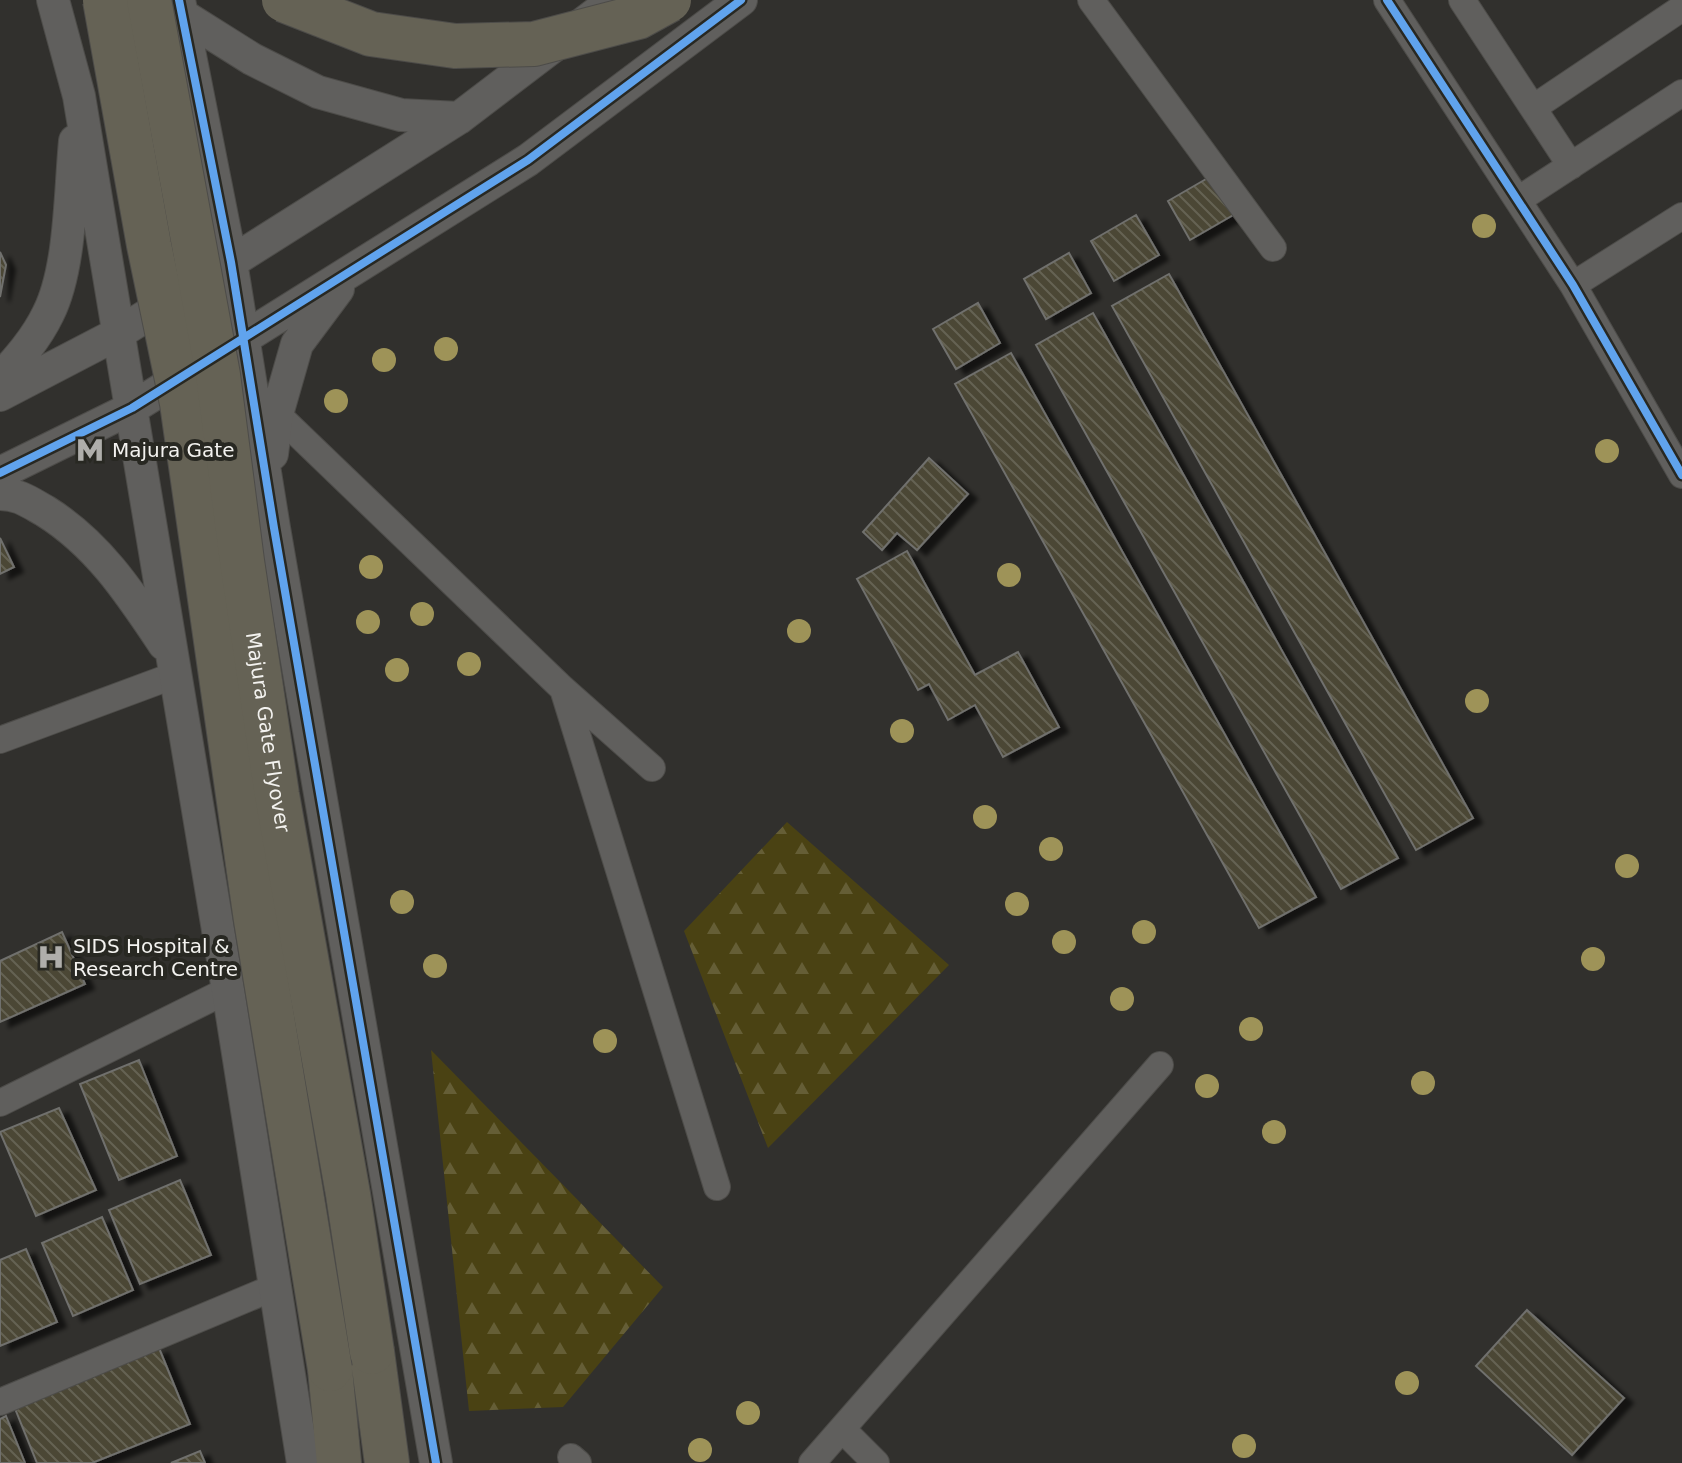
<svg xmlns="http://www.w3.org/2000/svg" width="1682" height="1463" font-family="'DejaVu Sans',sans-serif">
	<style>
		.forest { fill: url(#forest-firs) }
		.building { fill: url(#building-back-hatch); stroke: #70706d; stroke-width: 2; filter: url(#shadow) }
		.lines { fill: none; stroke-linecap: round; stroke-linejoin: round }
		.minor-casing { stroke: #4d4c49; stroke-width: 28 }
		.tertiary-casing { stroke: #4d4c49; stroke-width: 34 }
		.trunk-casing { stroke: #4d4c49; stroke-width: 46 }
		.minor { stroke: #605f5d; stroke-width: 26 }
		.tertiary { stroke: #605f5d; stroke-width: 32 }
		.trunk { stroke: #656255; stroke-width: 44 }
		.trunk-bridge-casing { stroke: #4d4c49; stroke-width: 46; stroke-linecap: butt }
		.trunk-bridge { stroke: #656255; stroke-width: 44 }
		.cycleway-casing { stroke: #282822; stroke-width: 13 }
		.cycleway { stroke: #60a3ed; stroke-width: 8 }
		.tree { fill: #9e9358 }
		.labels { text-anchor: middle; stroke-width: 8; stroke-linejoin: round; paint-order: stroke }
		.poi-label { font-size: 20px; fill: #f3f2ef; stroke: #282822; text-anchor: start }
		.street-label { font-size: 20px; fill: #f3f2ef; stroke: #282822 }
	</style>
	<defs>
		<pattern id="forest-firs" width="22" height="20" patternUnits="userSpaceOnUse" patternTransform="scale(2)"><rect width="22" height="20" fill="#4a4213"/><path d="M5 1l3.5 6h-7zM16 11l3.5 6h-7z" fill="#655e36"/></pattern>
		<pattern id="building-back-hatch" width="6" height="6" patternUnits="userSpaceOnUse" patternTransform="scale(2)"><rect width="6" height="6" fill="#4b4736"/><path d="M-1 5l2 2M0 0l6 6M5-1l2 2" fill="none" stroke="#656253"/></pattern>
		<filter id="shadow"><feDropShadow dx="9" dy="5" stdDeviation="2" flood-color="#0009"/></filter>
	</defs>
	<rect width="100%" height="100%" fill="#31302d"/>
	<path class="forest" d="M787,822L949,965L768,1148L684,931Z
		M431,1050L663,1287L563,1407L469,1411Z"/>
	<path class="building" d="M1213,175L1235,214L1190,240L1168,201Z
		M1136,215L1159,255L1114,281L1091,241Z
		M0,252L6,265L0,297Z
		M1069,253L1091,293L1046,319L1024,279Z
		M1169,274L1473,818L1416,850L1112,306Z
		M978,303L1000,343L956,369L933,329Z
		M1093,313L1398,858L1341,889L1036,345Z
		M1011,353L1316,897L1259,928L955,384Z
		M929,458L968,494L917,550L897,533L882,550L863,532Z
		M0,538L14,567L0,574Z
		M907,551L975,675L1018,652L1059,727L1003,757L975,705L948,720L929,684L918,690L857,579Z
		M62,932L85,984L0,1022V961Z
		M139,1060L177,1156L119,1180L80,1084Z
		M59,1108L96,1190L36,1216L0,1132Z
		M180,1180L211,1255L140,1284L109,1210Z
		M102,1217L133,1290L73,1316L42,1243Z
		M26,1249L57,1322L0,1346V1260Z
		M1527,1310L1624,1398L1572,1455L1476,1366Z
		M159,1348L190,1424L92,1463H37L14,1406Z
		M6,1416L25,1463H0V1419Z
		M200,1451L205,1463H171Z"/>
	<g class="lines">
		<g class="minor-casing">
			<path id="minor" d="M1091,0L1273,248
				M1387,0L1573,285L1682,475
				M1462,0L1571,166
				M1533,108L1682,8
				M1518,200L1682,93
				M1573,285L1682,216
				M277,414L563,689L652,768
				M563,689L717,1187
				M0,740L175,675
				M0,1103L228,990
				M0,1402L275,1287
				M842,1429L876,1463
				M571,1457L578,1463
				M812,1463L1160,1065"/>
		</g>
		<g class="tertiary-casing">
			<path id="tertiary" d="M53,0L79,96L228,990L303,1463
				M179,0L231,262L274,528L436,1463
				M182,15L252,59L318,92L401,115L459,118
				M0,379C18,359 36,339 48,314C71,269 70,192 75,141
				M0,395L119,333L459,118L614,0
				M272,454L277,414L297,344L338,289
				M0,473L132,408L528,160L741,0
				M0,494C19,494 29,502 45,511C98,544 130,593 164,644"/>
		</g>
		<g class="trunk-casing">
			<path id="trunk" d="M372,1352L387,1463
				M330,1369L339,1463"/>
		</g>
		<use href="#minor" class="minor"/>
		<use href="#tertiary" class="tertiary"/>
		<use href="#trunk" class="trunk"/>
		<g class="trunk-bridge-casing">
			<g id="trunk-bridge">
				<path d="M105,0L149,245L182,403L256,920L330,1369"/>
				<path id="s1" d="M149,0L218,375L242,561L277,795L348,1194L372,1352"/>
				<path d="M284,0L371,34L455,46L534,44L638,17L669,0"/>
			</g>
		</g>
		<use href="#trunk-bridge" class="trunk-bridge"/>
		<g class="cycleway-casing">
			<path id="cycleway" d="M179,0L231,262L274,528L436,1463
				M1387,0L1573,285L1682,475
				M0,473L132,408L528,160L741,0"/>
		</g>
		<use href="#cycleway" class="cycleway"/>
	</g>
	<g class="tree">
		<circle cx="1484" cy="226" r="12"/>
		<circle cx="446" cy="349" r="12"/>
		<circle cx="384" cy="360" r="12"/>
		<circle cx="336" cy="401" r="12"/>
		<circle cx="1607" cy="451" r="12"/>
		<circle cx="371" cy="567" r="12"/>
		<circle cx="1009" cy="575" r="12"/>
		<circle cx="422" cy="614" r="12"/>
		<circle cx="368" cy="622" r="12"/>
		<circle cx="799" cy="631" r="12"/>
		<circle cx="469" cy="664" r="12"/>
		<circle cx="397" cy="670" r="12"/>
		<circle cx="1477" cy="701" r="12"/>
		<circle cx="902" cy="731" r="12"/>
		<circle cx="985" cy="817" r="12"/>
		<circle cx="1051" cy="849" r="12"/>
		<circle cx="1627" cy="866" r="12"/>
		<circle cx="402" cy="902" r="12"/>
		<circle cx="1017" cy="904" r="12"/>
		<circle cx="1144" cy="932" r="12"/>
		<circle cx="1064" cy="942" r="12"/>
		<circle cx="1593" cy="959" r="12"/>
		<circle cx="435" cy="966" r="12"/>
		<circle cx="1122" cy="999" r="12"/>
		<circle cx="1251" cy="1029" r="12"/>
		<circle cx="605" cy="1041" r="12"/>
		<circle cx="1423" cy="1083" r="12"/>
		<circle cx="1207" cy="1086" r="12"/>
		<circle cx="1274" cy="1132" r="12"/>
		<circle cx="1407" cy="1383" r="12"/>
		<circle cx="748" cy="1413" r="12"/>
		<circle cx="1244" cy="1446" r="12"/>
		<circle cx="700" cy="1450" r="12"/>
	</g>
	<defs>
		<g id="metro-bare" transform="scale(2.16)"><path d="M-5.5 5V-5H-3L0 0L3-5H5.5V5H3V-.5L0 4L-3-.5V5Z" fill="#afaeab" stroke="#282822" stroke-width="2.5" paint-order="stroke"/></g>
		<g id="hospital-bare" transform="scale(2.16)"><path d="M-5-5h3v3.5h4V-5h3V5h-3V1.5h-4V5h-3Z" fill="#afaeab" stroke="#282822" stroke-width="2.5" paint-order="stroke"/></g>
	</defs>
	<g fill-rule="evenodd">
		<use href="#metro-bare" x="90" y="450"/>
		<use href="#hospital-bare" x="51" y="957"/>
	</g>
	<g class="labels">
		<g class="poi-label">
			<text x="112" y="457">Majura Gate</text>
			<text x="73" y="953">SIDS Hospital &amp;<tspan x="73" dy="23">Research Centre</tspan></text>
		</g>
		<g class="street-label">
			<text dy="7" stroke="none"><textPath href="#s1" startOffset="742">Majura Gate Flyover</textPath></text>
		</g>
	</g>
</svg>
